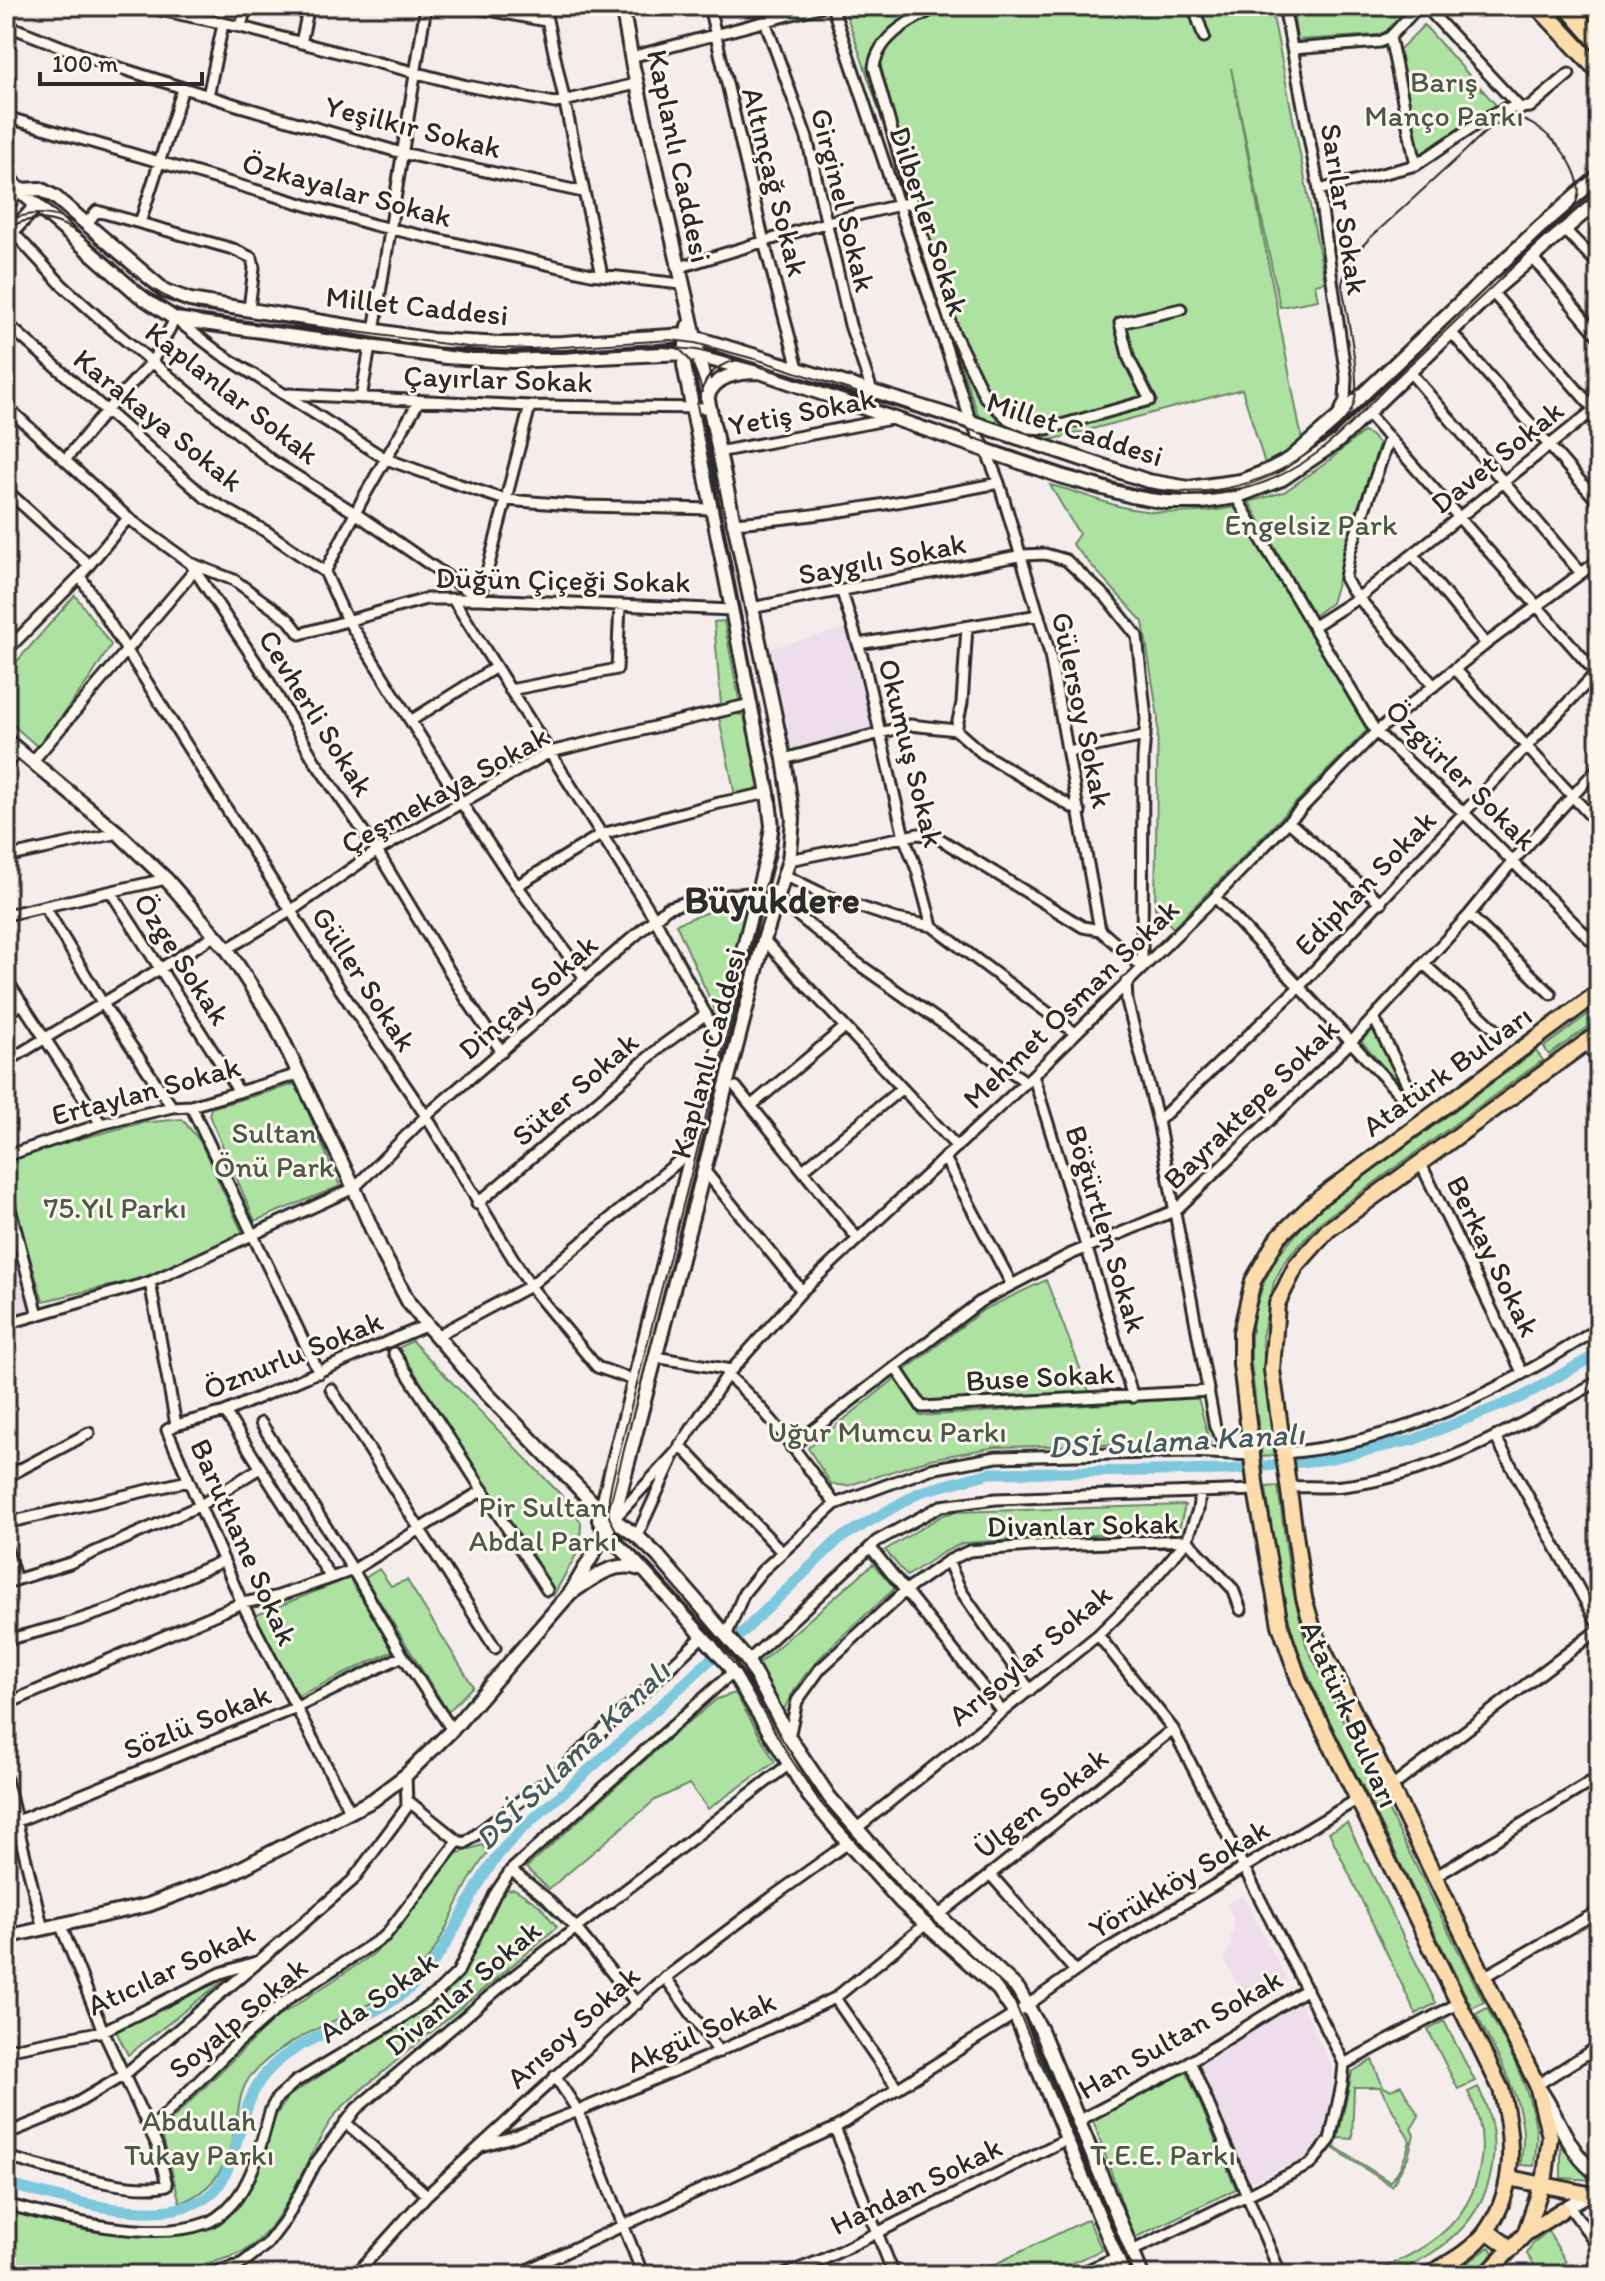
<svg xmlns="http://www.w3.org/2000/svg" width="1605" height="2281" font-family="Itim,sans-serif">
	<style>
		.built { fill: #eedeec }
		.green { fill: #aee2a3; stroke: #6c8667; stroke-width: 2 }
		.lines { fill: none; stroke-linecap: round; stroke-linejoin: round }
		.canal { stroke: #7ec8de; stroke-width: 11 }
		.street-casing { stroke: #2b2b2b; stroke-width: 15 }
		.secondary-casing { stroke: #2b2b2b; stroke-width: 18 }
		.primary-casing { stroke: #2b2b2b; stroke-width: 20 }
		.highway-casing { stroke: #2b2b2b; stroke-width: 22 }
		.street { stroke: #fbf7ec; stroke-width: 9 }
		.secondary { stroke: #fbf7ec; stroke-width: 12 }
		.primary { stroke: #fcdcac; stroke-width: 14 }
		.highway { stroke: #fcdcac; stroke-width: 16 }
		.tram { stroke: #2b2b2b; stroke-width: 2 }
		.labels { text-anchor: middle; stroke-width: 6; stroke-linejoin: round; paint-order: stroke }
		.park-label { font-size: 30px; fill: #4c5949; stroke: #fbf7ec }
		.street-label { font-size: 30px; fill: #2b2b2b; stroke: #fbf7ec }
		.water-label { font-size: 32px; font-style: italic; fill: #445a61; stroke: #fbf7ec }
		.district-label { font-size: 38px; font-weight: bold; fill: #2b2b2b; stroke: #fbf7ec }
	</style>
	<rect width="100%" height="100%" fill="#f5ecec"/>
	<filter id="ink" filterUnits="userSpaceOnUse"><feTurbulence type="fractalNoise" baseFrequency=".0125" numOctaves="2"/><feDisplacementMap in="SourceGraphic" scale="16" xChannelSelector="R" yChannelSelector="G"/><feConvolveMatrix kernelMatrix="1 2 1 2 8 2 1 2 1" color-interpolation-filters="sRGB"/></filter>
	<g filter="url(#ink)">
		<path class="built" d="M850,627L873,730L785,752L760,651Z
			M6,1193L38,1315L6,1324Z
			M1243,1895L1288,1982L1271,1991L1267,1986L1265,1987L1266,1991L1246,2001L1224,1959L1232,1943L1229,1935L1233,1932L1234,1919L1226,1904Z
			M1301,2003L1333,2068V2084L1322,2137L1306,2157L1250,2182L1199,2062Z"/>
		<path class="green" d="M843,6H1271L1325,282L1315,284L1318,300L1280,307L1231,68L1303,445L1266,467L1242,389L1051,440L979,417C929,281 893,141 843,6Z
			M1292,6H1409L1388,31L1377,35L1297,40Z
			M1424,25L1496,105L1420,158L1399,50Z
			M1363,432L1371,435L1379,444L1331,603L1314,616L1249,502L1284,492L1326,463Z
			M1050,485C1074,490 1097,501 1122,507C1154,515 1203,514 1235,507L1367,730L1173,928L1155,908L1158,717L1143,622L1072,544L1079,534Z
			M75,595L111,645L91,677L38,747L6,719V674Z
			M724,621L740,704L721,705L714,622Z
			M729,711L744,716L762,794L736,800L719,718Z
			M747,908L729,985L718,1017L676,924L715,909Z
			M1599,1006V1019L1549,1055L1544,1047Z
			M1374,1029L1404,1086L1402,1088L1361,1041Z
			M1536,1051L1543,1060L1319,1223L1285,1261L1274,1282L1262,1337L1274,1455L1262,1457L1251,1362V1338L1254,1313L1265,1280L1277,1257L1312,1215Z
			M296,1084L340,1186L255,1221L209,1115L211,1108Z
			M182,1119L200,1141L243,1234L140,1279L43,1301L6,1180V1158L141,1123Z
			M1046,1280L1092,1399L922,1407L900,1374L983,1310Z
			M412,1341L561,1495L581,1522L580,1548L553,1596L395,1350Z
			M896,1378L920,1416L1198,1398L1210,1443L996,1447L930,1459L847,1486L831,1484L808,1448Z
			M1278,1486L1290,1576L1306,1645L1378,1791L1368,1797C1343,1747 1315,1698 1297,1646C1279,1595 1273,1540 1266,1487Z
			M1185,1505L1179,1530L963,1543L942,1553L907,1576L885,1550L943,1515L956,1512Z
			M873,1564L895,1588C855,1627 804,1661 782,1714L757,1665Z
			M379,1569L391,1586L407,1580L473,1686L448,1712L365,1578Z
			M349,1578L395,1650L298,1696L254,1616Z
			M735,1693L775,1762L708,1809L689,1784L655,1800L549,1889L526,1868L673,1735L717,1699Z
			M1382,1798L1484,2002L1472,2008L1371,1804Z
			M1347,1823L1436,2003L1416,2014L1329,1832Z
			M482,1845L488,1852C481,1862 474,1872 468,1883C449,1916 440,1955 408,1980C359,2019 289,2028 249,2078C242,2088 240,2099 238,2112C230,2154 224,2186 180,2203L161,2130L273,2020L372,1955L394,1935L455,1854Z
			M515,1889L540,1906L557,1927C504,1974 448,2017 394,2063C375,2079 351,2096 335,2115C304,2155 286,2231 240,2253C175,2281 77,2275 6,2275V2211L88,2231L184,2235L212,2228L240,2205L252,2185L274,2118L289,2096L425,2008L464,1974L499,1896L504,1890Z
			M229,1976L128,2055L116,2031Z
			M1487,2008C1507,2046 1530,2086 1536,2129C1538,2140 1535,2154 1534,2166L1521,2165C1521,2154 1524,2143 1523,2133C1521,2094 1493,2047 1476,2014Z
			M1444,2021L1475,2081L1458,2089L1428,2030Z
			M1372,2060L1383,2087L1391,2090L1401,2085L1419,2116L1411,2129L1414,2135L1408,2157L1392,2186L1334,2149L1335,2147L1390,2182C1401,2170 1406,2157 1410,2141L1380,2087H1354L1352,2139L1338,2138L1352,2072Z
			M1186,2070L1236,2189L1134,2238L1093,2120Z
			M1478,2087C1510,2151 1491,2216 1432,2253C1411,2266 1393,2275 1369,2275C1422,2250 1469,2229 1480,2166C1485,2140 1480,2115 1468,2092Z
			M1561,2137L1577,2164L1598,2180L1561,2178Z
			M1088,2219L1102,2250L1045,2275H973Z
			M1548,2231L1566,2262L1540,2274L1527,2254L1533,2243Z
			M1489,2247L1496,2254L1476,2275H1452Z"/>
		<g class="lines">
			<path class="canal" d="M740,1635L839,1539L920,1492L990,1473L1229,1470L1328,1459L1413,1440L1522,1397L1599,1353
				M6,2184C60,2197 156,2230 207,2197C239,2176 236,2108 265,2074C301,2032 363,2025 405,1992C452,1956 466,1891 504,1848C523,1825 549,1806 571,1786C619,1743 667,1700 714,1656"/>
			<g class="street-casing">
				<path id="street" d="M141,6L241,27L467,86L555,103L636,84
					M467,6L546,21
					M544,6L602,275
					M709,6L764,242L798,368
					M832,6L971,422L986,450L999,483L1049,650L1100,930L1142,967
					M1193,6L1204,37
					M1284,6L1319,190L1346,377L1345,400L1338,416
					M1425,6L1521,109
					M765,21L807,138L850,325L872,391
					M6,25L98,61L240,106L402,153L583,192
					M241,27L246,6
					M1390,37L1416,165L1487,117L1504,109L1530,107L1569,74
					M301,43L309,6
					M1292,49L1380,42L1390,37L1419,6
					M631,57L823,6
					M208,96L223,24
					M6,117L374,225L591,274L681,284
					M1319,190L1416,165
					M912,202L953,331L985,397L1008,419L1029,428L1047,429L1150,400L1129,359L1120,323L1181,309
					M87,223L97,211L233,249L252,258L254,268L249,309
					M140,223L183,88
					M1564,229L1599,265
					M12,231L62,285L107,325L271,460L355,513L480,599
					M1532,257L1599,337
					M677,268L828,222L912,202L874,67C878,36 915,16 942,6
					M1492,292L1599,415
					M6,323L206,498L267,532L325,572
					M374,331L426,6
					M1451,332L1599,503
					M1409,371L1581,573
					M289,394L530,406L709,408
					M361,398L370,347
					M419,401L362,500L325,572L344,614L461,802L510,876L585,978
					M6,406L128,518L190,563L234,580L289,620L300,634L426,599H480L732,610
					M1367,413L1596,673
					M1389,438L1350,551L1345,578L1351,589L1434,686
					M718,452L891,419
					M66,459L105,412L152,362L175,319L221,354L386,459L445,480L506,500L585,506L713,509
					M6,490L89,565
					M1236,497L1376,732L1464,813L1599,948
					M732,523C823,517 910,500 999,483
					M1413,555L1486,644
					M190,563L268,680L314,760L377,851L465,997L502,1052
					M80,576L340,989L426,1116L530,1286L597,1367L634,1380
					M842,592L864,663L904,837L917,870L932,926
					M453,599L655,919L721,1043
					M480,599L530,406
					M751,608L1023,555L1045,554L1066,560L1107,598L1137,636L1146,719L1143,758L1142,967
					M1314,626L1358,598L1595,409
					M858,644L1039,615
					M6,651L80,576L128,518
					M1456,670L1599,825
					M510,690L617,669L620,605
					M412,720L496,667
					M956,730L962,703L967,627
					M1068,752L1145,736
					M784,759L910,725L956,730L982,753L1080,812
					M32,762L195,570
					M6,767L18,750
					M1289,822L1381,903
					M6,857L118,833
					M789,860L918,834L935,836L1083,927L1100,930
					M784,875L827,896L896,919L932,926L1075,1033
					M518,885L602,834L719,803L768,793
					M111,892L239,1092
					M1215,897L1406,1101L1413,1096L1374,1018
					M776,898L857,963L1026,1082
					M45,907L103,1004L172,1107
					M6,915L166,879
					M1469,915L1551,994
					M764,940L957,1147
					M227,949L292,910L377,851L550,752L751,704
					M1424,964L1498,1032
					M6,979L101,1124
					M1126,982L1127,1001L1158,1121L1215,1427L1225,1444L1245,1452
					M6,1015L22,1003
					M1585,1043L1599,1060
					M6,1062L214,936
					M1033,1075L1133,1397
					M736,1087L857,1238
					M752,1105L844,1028
					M191,1106L319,1373
					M1158,1121L1298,988L1599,670
					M6,1156L101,1124L172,1107L191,1106L299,1074
					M945,1158L1012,1285
					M1420,1162L1522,1372
					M704,1170L802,1291
					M803,1170L901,1089
					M6,1193L38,1315
					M477,1204L663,1045L706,1014
					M150,1282L176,1425L167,1430L242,1603L350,1811
					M6,1324L150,1282L354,1188L426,1116L667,908L700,898L758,892
					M436,1336L530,1286L693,1149
					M394,1353L547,1590
					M655,1357L731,1370
					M895,1367L922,1407L1209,1391
					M727,1375C769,1410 802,1460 835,1504
					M331,1389L495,1648
					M225,1412L331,1578L353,1570L403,1656L452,1730
					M261,1423L353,1570L483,1490
					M176,1425L225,1412L427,1325
					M1496,1438L1599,1626
					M680,1445L782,1552
					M791,1447L981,1301L1071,1254L1176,1210L1352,1041L1469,915L1513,861L1599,767
					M1283,1453C1398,1444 1504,1389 1599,1328
					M6,1477L89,1433
					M1287,1487C1305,1486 1325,1488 1343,1486C1437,1475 1518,1426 1599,1381
					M613,1520L677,1451L727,1375L802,1291L1026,1082L1215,897L1376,732L1486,644L1599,560
					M6,1523L188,1481
					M637,1536L672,1460
					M6,1548L16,1580
					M871,1548L1002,1711
					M948,1561L961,1591L1030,1690
					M6,1583L70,1563L199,1506L260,1468
					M727,1634L744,1593L762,1571L835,1504L930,1469L997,1457L1189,1452L1252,1455
					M1098,1635L1173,1729L1341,2057L1344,2064L1342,2084L1330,2140L1311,2164L1132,2251
					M6,1640L63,1625L114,1608L223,1561
					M748,1661L877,1541L941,1506L996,1499L1256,1490
					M6,1704L242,1603L275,1597L331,1578
					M789,1737L797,1701L820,1669L906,1590L948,1561L969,1551L1030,1546L1187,1540L1233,1589L1241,1610
					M6,1779L43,1929
					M1389,1789L1599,1629
					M407,1800L458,1841
					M6,1823L15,1822L295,1708L403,1656
					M857,1828L1098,1635L1148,1586L1187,1540L1198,1510L1200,1493
					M458,1841L465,1843L561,1770L704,1635
					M511,1870L546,1898L575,1927L637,2004
					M990,1874L1075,1971
					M1433,1878L1599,1777
					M939,1915L1173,1729
					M665,1977L719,2052
					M1484,1977L1599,1911
					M835,1998L898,2089
					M6,2050L103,2031L221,1973L259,1961L352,1881L407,1807L406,1775
					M1190,2061L1281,2275
					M1344,2064L1459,2003
					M555,2076L578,2111L643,2275
					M1537,2085L1599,2046
					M1078,2121L1182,2067L1307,1989
					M345,2122L427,2195
					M835,2128L894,2275
					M150,2130L233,2047L289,1998L385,1936L458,1841
					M6,2134L65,2110L124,2075L256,1964
					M481,2146L512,2137L578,2111L702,2059L835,1998L925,1925
					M6,2157C47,2167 128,2195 167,2185L157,2145L103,2031L61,1926
					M6,2204C60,2219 152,2243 206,2223C221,2218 238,2199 245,2185C258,2162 263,2134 271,2109L277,2098L295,2082L397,2021L440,1990L458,1972L495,1894L511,1870L733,1672
					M1569,2206L1599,2247
					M203,2275L240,2265L267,2244L286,2219L315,2164L356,2109L511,1978L788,1765
					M355,2275L427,2195L657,1984L771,1898L848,1843
					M516,2275L835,2128L1015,2014L1101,1953L1358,1799
					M783,2275L822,2260L1069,2138
					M1076,2275L1118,2257"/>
			</g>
			<g class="secondary-casing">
				<path id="secondary" d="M6,174L19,190L139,295L175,319L446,357L513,361L685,353L749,369
					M19,190L40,189L55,197L165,291L190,300L432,340L501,344L562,343L687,335L971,422L1148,481L1189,488L1241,481L1267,471L1290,459L1342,414L1540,227L1599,176
					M6,205L19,190
					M6,238L37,205
					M688,326L684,365L768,793L772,826L768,852L599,1520L607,1535L645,1571L728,1664L809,1796L848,1843L901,1902L998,1989L1015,2014L1124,2275
					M707,398C714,375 738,372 760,372L1060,476L1132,496L1166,502H1202L1236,497L1282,479L1337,442L1492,292L1599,200
					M6,740L118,833L166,879L227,949L273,1020L354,1188L380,1248L409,1303L427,1325L487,1394L601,1511L637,1536L658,1556L748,1661L789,1737L830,1798L907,1886L1018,1989L1041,2030L1142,2275
					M574,1591C594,1577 615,1560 640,1569
					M6,1937L148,1905L228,1875L373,1800L406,1775L452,1730L571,1592L613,1520L764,940L789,860L791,842L793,819L784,759L690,315L633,67L622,6
					M1540,2090C1559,2117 1570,2157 1599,2175
					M1562,2210L1599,2188"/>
			</g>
			<g class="primary-casing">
				<path id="primary" d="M1509,2178L1588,2194
					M1487,2231L1512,2249
					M1525,2234L1562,2210
					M1428,2275C1449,2263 1475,2249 1488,2229C1517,2186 1513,2136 1501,2089L1299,1680L1280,1625L1256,1490L1241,1364V1332L1253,1281L1278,1237L1317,1200L1599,992
					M1486,2275L1525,2234L1545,2176L1550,2136L1537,2085L1313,1629L1304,1598L1272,1370L1277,1304L1296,1266L1328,1230L1599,1033"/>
			</g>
			<g class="highway-casing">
				<path id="highway" d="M1538,6L1599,71
					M1567,6L1599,43"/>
			</g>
			<use href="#street" class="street"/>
			<use href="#secondary" class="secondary"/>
			<use href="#primary" class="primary"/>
			<use href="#highway" class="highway"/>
			<path class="tram" d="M6,222C30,210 55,212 77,225C116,258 151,299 201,311L468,347L531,349L671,340L695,343L762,361L1143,487C1208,501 1276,484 1325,439C1335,430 1348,419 1353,406C1363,382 1346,313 1342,284C1346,265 1356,252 1370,238C1401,210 1431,182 1462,154C1475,142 1488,126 1506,120C1536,110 1585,167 1578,196C1576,208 1564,218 1557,226C1504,275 1453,324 1401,373C1373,399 1348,430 1317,453C1257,498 1186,506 1115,485L758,366L697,350L652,346L563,353H465L202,317C186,313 170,308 156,299C113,270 63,190 6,230
				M674,346C691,355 698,373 702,392
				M738,360C712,365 703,380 697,405L776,796L779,818L777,840L612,1481L609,1497V1517L617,1532L715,1640L740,1672L789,1756L820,1802L905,1897L996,1978L1015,2003L1132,2275"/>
		</g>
	</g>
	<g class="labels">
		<g class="park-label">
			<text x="1444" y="92">Barış<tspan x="1444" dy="34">Manço Parkı</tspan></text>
			<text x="1311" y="535">Engelsiz Park</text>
			<text x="274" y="1143">Sultan<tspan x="274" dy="34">Önü Park</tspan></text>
			<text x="115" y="1218">75.Yıl Parkı</text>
			<text x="887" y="1442">Uğur Mumcu Parkı</text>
			<text x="543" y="1517">Pir Sultan<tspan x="543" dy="34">Abdal Parkı</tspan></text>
			<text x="199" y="2131">Abdullah<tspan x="199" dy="34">Tukay Parkı</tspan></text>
			<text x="1163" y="2165">T.E.E. Parkı</text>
		</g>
		<g class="street-label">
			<text transform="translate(413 127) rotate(14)" y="10">Yeşilkır Sokak</text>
			<text transform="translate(679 156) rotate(78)" y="10">Kaplanlı Caddesi</text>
			<text transform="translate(775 182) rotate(76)" y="10">Altınçağ Sokak</text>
			<text transform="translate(347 190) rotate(15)" y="10">Özkayalar Sokak</text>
			<text transform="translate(843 200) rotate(76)" y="10">Girginel Sokak</text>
			<text transform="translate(1344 209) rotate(81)" y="10">Sarılar Sokak</text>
			<text transform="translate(929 221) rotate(72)" y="10">Dilberler Sokak</text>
			<text transform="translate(417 306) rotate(6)" y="10">Millet Caddesi</text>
			<text transform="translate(498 379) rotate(2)" y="10">Çayırlar Sokak</text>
			<text transform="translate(232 393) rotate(38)" y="10">Kaplanlar Sokak</text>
			<text transform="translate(802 412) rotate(-11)" y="10">Yetiş Sokak</text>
			<text transform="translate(158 420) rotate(39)" y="10">Karakaya Sokak</text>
			<text transform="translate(1075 429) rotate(18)" y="10">Millet Caddesi</text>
			<text transform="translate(1497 457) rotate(-39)" y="10">Davet Sokak</text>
			<text transform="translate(882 559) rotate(-11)" y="10">Saygılı Sokak</text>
			<text transform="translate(563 580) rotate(1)" y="10">Düğün Çiçeği Sokak</text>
			<text transform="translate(1082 710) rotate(78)" y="10">Gülersoy Sokak</text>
			<text transform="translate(316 713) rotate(58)" y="10">Cevherli Sokak</text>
			<text transform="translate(911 753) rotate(76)" y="10">Okumuş Sokak</text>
			<text transform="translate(1461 775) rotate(45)" y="10">Özgürler Sokak</text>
			<text transform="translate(445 790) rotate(-29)" y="10">Çeşmekaya Sokak</text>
			<text transform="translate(1365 883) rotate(-46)" y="10">Ediphan Sokak</text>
			<text transform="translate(182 959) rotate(57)" y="10">Özge Sokak</text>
			<text transform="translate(364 979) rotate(57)" y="10">Güller Sokak</text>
			<text transform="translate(528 997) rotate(-41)" y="10">Dinçay Sokak</text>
			<text transform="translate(1071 1004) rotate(-44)" y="10">Mehmet Osman Sokak</text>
			<text transform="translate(708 1053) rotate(-75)" y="10">Kaplanlı Caddesi</text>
			<text transform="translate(1447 1071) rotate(-36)" y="10">Atatürk Bulvarı</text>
			<text transform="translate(575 1089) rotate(-41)" y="10">Süter Sokak</text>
			<text transform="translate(146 1091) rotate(-15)" y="10">Ertaylan Sokak</text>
			<text transform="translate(1251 1104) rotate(-44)" y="10">Bayraktepe Sokak</text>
			<text transform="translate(1106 1229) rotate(73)" y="10">Böğürtlen Sokak</text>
			<text transform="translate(1493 1256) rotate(64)" y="10">Berkay Sokak</text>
			<text transform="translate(293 1355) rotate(-22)" y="10">Öznurlu Sokak</text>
			<text transform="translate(1040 1377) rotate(-3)" y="10">Buse Sokak</text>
			<text transform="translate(1083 1525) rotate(-1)" y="10">Divanlar Sokak</text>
			<text transform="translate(244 1542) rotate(66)" y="10">Baruthane Sokak</text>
			<text transform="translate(1030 1655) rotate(-40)" y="10">Arısoylar Sokak</text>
			<text transform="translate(1350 1714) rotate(66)" y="10">Atatürk Bulvarı</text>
			<text transform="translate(197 1722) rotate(-22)" y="10">Sözlü Sokak</text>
			<text transform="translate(1041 1803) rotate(-38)" y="10">Ülgen Sokak</text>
			<text transform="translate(1179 1879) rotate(-31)" y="10">Yörükköy Sokak</text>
			<text transform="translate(171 1969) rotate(-25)" y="10">Atıcılar Sokak</text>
			<text transform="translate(463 1988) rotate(-40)" y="10">Divanlar Sokak</text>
			<text transform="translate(378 1997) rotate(-35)" y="10">Ada Sokak</text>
			<text transform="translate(238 2018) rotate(-40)" y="10">Soyalp Sokak</text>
			<text transform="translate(573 2027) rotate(-42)" y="10">Arısoy Sokak</text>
			<text transform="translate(701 2032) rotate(-24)" y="10">Akgül Sokak</text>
			<text transform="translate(1180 2034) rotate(-30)" y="10">Han Sultan Sokak</text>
			<text transform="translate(916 2186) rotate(-26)" y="10">Handan Sokak</text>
		</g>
		<g class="water-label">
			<text transform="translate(1176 1440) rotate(-3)" y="11">DSİ Sulama Kanalı</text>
			<text transform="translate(572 1755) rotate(-44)" y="11">DSİ Sulama Kanalı</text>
		</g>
		<g class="district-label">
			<text x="772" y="913">Büyükdere</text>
		</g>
	</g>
	<rect width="1605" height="2281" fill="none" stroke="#fbf7ec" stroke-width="32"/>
	<rect x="16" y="16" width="1573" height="2249" fill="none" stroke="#2b2b2b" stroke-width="3" filter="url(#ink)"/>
	<path d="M40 72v12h162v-12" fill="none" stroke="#2b2b2b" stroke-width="4"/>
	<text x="52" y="72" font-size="24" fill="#2b2b2b" stroke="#fbf7ec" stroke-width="6" paint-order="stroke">100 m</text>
</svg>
